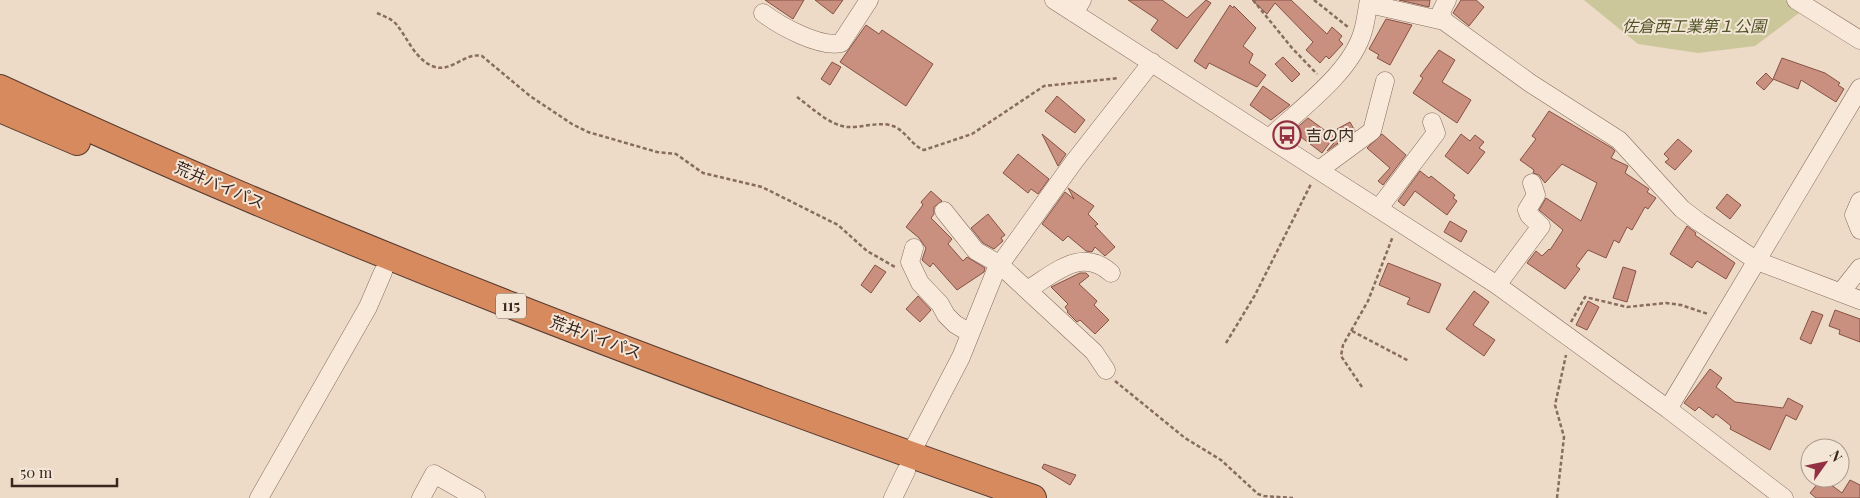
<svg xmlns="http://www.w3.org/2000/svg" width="1860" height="498" font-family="'Playfair Display','Noto Sans JP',serif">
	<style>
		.green { fill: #cbc79b }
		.building { fill: #c9907f; stroke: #865244 }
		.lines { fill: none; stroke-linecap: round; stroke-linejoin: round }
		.minor-casing { stroke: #886c5d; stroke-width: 19 }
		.highway-casing { stroke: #563b31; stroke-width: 28 }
		.path { stroke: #886c5d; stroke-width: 2.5; stroke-dasharray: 4 2.5; stroke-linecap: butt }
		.minor { stroke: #f8e9da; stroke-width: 18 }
		.highway { stroke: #d78a5d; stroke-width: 26 }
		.labels { text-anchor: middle; stroke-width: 4; stroke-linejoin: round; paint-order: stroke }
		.shield { fill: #f4e6d7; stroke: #716057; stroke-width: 1 }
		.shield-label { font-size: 15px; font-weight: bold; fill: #392720 }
		.park-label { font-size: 16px; font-style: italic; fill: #515428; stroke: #f4e6d7 }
		.poi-label { font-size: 16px; fill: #392720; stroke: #f4e6d7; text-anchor: start }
		.street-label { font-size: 16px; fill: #392720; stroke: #f4e6d7 }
	</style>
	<rect width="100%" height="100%" fill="#eddac7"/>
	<path class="green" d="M1584,0H1785L1799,9V13L1755,46L1698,53L1638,44Z"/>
	<path class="building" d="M765,0H804L793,19Z
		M815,0H843L833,14Z
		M1128,0H1162L1187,18L1206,0L1211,3L1177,49L1151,30L1158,20Z
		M1252,0H1291L1327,34L1332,27L1342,36L1339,40L1343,44L1329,59L1326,56L1320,63L1306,50L1313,42L1275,3L1267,14Z
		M1399,0H1430L1429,7Z
		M1461,0H1476L1484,7L1469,26L1453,13Z
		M1230,5L1233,8L1234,6L1256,28L1243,46L1253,54L1249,63L1266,75L1257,87L1209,63L1206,69L1194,61Z
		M1386,19L1412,25L1390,65L1377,58L1379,55L1369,49Z
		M866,25L879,34L882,30L933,64L906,106L840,62Z
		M1439,50L1455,60L1442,82L1471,100L1457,123L1413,93L1423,78L1420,76Z
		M1283,57L1300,74L1292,82L1275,64Z
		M1782,58L1825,73L1840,83L1838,85L1844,89L1836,102L1801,80L1798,89L1773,79Z
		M832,62L841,67L830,85L821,79Z
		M1766,73L1773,80L1764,90L1756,83Z
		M1263,86L1290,105L1271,120L1250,105Z
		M1057,96L1085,120L1075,133L1045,111Z
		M1549,111L1612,148L1615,151L1611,158L1628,166L1625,173L1649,189L1647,192L1656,198L1648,209L1645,207L1632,230L1627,227L1619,243L1614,240L1606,258L1588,250L1576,266L1580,269L1565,289L1527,263L1536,251L1542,256L1549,249L1550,250L1563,230L1539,210L1546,198L1581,221L1597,183L1562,164L1545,183L1539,175L1533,173L1534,170L1520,160L1536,139L1532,136Z
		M1308,118L1334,137L1322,153L1293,131Z
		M1350,122L1355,131L1327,151L1342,133L1337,129Z
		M1042,134L1066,154L1058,166Z
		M1382,134L1406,155L1383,185L1378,181L1390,168L1367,148Z
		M1461,134L1470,141L1475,135L1484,142L1479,148L1485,152L1468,174L1445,156Z
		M1678,139L1692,151L1675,170L1665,162L1669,159L1664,154Z
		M1018,154L1049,179L1038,194L1031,189L1028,193L1003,173Z
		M1420,171L1429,178L1431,176L1455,195L1453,198L1457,201L1447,215L1415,191L1404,206L1398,201Z
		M1068,188L1094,206L1088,214L1098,224L1095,226L1115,247L1105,256L1095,247L1092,252L1086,251L1068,236L1063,241L1042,224L1065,192L1074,199Z
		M931,191L942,201L934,207V214L931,218L952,239L948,244L963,261L967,257L985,268L984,272L957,290L933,263L930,267L922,260L926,248L919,238L906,227L923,205L921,202Z
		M1727,194L1741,205L1730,219L1716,208Z
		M988,214L1005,235L1001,238L1003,241L994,249L983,243L971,228Z
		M1450,221L1467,231L1461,242L1444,232Z
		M1687,226L1696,233L1695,235L1735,263L1726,279L1697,261L1692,268L1670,254Z
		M1388,263L1441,284L1429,313L1407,304L1410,298L1379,285Z
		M875,265L886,272L871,293L861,285Z
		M1623,267L1636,271L1627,302L1613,298Z
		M1080,273H1086L1089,276L1079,284L1097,301L1094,305L1109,320L1095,334L1080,320L1077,322L1067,312L1068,311L1065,307L1068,304L1051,287Z
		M1474,291L1489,302L1473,325L1495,340L1484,356L1446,329Z
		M918,296L931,310L920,322L906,309Z
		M1588,301L1599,307L1587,330L1576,325Z
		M1835,310L1860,319V342L1839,334L1840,330L1829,326Z
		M1812,311L1823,315L1811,344L1800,339Z
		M1710,369L1722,378L1716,387L1735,402L1783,408L1788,398L1803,406L1796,420L1786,415L1770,450L1730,429L1731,426L1716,414L1713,418L1699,407L1695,411L1684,403Z
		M1044,464L1076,475L1070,485L1042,468Z
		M1822,478L1842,493L1850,480L1860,485V498H1816L1810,493Z"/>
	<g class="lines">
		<g class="minor-casing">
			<path id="minor" d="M1054,0L1497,285L1668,409L1784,498
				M1447,0L1441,12L1444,21L1530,83L1619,140L1682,209L1699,222L1757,261L1860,300
				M1796,0L1860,40
				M1369,4L1444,21
				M763,13C780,26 820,48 841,43L869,0
				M1074,13L1082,0
				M1269,138C1300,109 1352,72 1363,31C1366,21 1367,10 1369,0
				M1319,170L1372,131L1385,81
				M1860,201L1854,215L1860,230
				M1379,208L1436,133L1432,122
				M944,211L976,251L999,264L1094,352L1106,370
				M914,248L910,262L920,283L940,304L946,315L955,324L970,333
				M1497,285L1541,226L1529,215L1527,210L1536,195L1532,183
				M1027,290C1054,274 1081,246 1111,273
				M1841,292L1860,268
				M1668,409L1860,88
				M911,453L961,357L996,270L1073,163L1152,62
				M259,498L368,307L383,272
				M421,498L434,474L476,498
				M893,498L906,471"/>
		</g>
		<g class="highway-casing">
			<path id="highway" d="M0,88C336,244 683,375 1033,498
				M0,109L77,142"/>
		</g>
		<path class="path" d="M1253,0L1292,48L1317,74
			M1314,0L1348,27
			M377,13C384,16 392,19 397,25C408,39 416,61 435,67C452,72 465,52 482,56L530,96L572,124L588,132L657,152L676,154L703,173L762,187L838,225L867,251L895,267
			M797,97C811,107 829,125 847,127C861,128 880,121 893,126C906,131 911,145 924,150L972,134L1044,86L1119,78
			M1571,322L1585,297L1627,307L1666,303L1681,305L1708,314
			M1352,331L1409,361
			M1226,343L1255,295L1311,184
			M1115,381L1185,438L1221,460L1258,494L1264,496L1293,498
			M1362,387L1341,356L1343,345L1368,301L1393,236
			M1557,498L1564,437L1555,405L1566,355"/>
		<use href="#minor" class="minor"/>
		<use href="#highway" class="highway"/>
	</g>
	<defs>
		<g id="bus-ring" transform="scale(1.4375)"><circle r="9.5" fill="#f4e6d7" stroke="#943043" stroke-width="1.5"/><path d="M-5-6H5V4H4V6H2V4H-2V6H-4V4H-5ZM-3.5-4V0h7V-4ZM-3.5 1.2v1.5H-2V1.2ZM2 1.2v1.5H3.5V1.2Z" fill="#943043"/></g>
	</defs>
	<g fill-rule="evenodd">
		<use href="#bus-ring" x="1287" y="135"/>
	</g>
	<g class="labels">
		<rect class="shield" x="496" y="293.5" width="30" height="25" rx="4"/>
		<g class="shield-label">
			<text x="511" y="311">115</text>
		</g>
		<g class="park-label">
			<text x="1694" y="32">佐倉西工業第１公園</text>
		</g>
		<g class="poi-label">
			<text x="1306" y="141">吉の内</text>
		</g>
		<g class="street-label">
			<text transform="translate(220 185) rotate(23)" y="6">荒井バイパス</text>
			<text transform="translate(596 337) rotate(20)" y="6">荒井バイパス</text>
		</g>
	</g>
	<g transform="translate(1825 463) rotate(57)"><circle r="24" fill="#f4e6d7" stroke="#a99a8e"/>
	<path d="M0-4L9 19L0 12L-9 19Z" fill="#943043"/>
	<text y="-8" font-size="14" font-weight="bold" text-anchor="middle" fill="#392720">N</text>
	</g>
	<path d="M12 478v8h105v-8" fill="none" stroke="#392720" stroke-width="2.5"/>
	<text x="20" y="478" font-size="15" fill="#392720" stroke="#f4e6d7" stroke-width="4" paint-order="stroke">50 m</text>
</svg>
